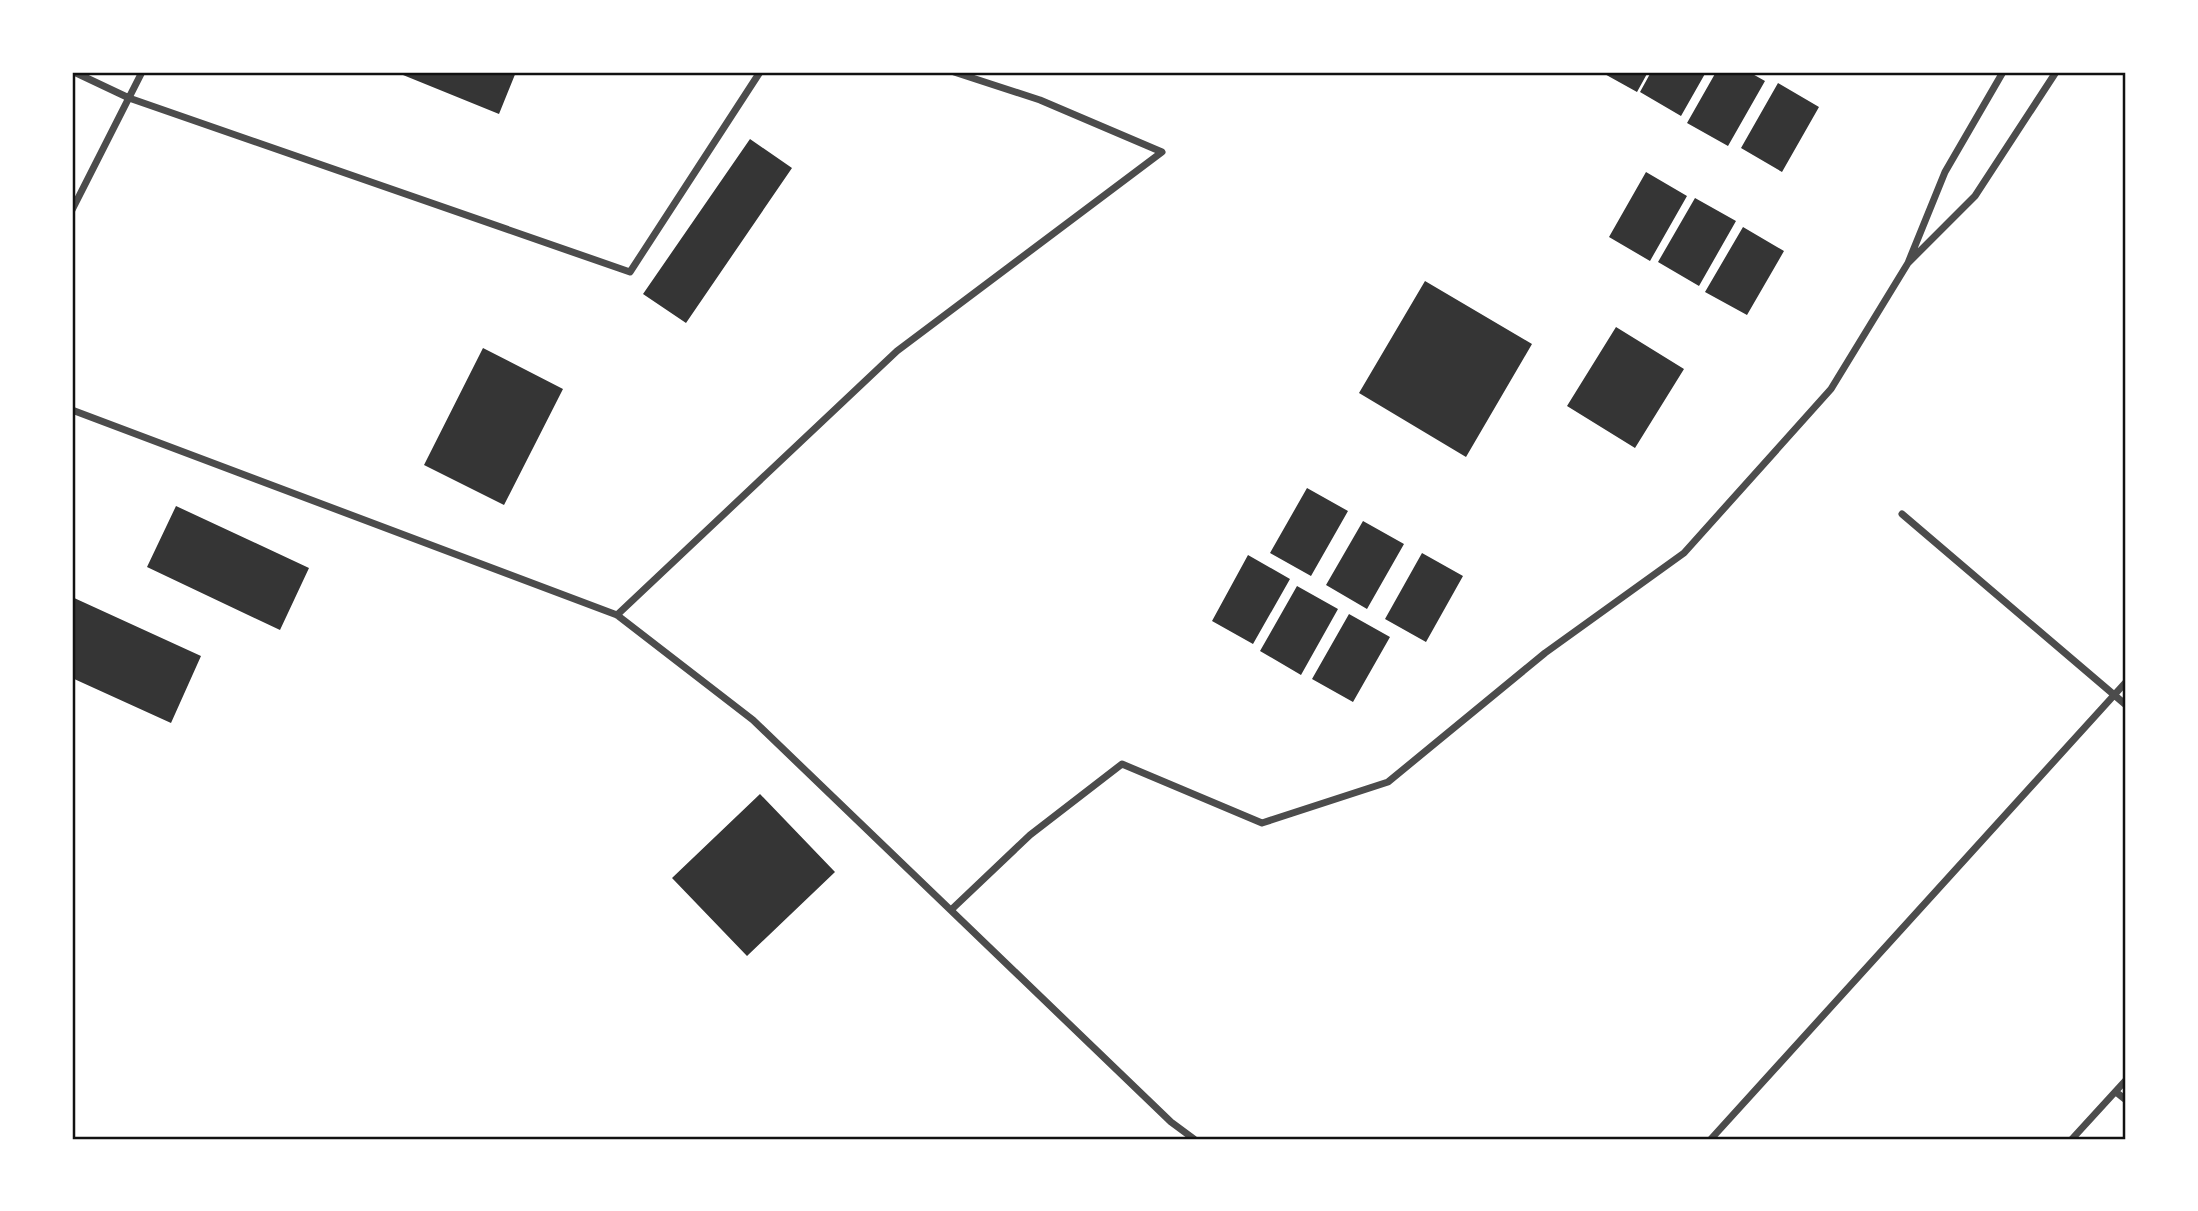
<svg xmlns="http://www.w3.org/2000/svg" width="2198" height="1211" font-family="'Exo 2',sans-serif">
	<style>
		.building { fill: #353535 }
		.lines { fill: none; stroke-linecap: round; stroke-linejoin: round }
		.minor { stroke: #4c4c4c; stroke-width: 7 }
		.neatline { fill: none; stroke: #111; stroke-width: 2.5 }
	</style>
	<rect width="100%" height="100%" fill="#fff"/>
	<path class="building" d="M405,72H516L499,114L403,75Z
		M1601,72H1648L1637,92Z
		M1651,72H1706L1681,116L1640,92Z
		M1716,72H1749L1765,81L1728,146L1687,123Z
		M1778,83L1819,107L1782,172L1741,148Z
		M750,139L792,168L686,323L643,294Z
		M1646,172L1687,196L1650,261L1609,237Z
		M1695,198L1736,221L1699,286L1658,262Z
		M1743,227L1784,251L1747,315L1705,292Z
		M1425,281L1532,344L1466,457L1359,393Z
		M1616,327L1684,369L1635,448L1567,406Z
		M483,348L563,389L504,505L424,465Z
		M1307,488L1348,511L1311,576L1270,553Z
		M176,506L309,568L280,630L147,567Z
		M1363,521L1404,544L1367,609L1326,585Z
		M1422,553L1463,576L1426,642L1385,619Z
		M1248,555L1290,579L1253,644L1212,621Z
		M1297,586L1338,609L1301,675L1260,651Z
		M72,597L201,656L171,723L72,678Z
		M1349,614L1390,637L1353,702L1312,679Z
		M760,794L835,872L747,956L672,878Z"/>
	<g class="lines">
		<path class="minor" d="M74,72L129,98L630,272L760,72
			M2003,72L1945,172L1908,263L1975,196L2056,72
			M72,210L142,72
			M72,410L617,615L753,720L1171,1122L1194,1139
			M1902,514L2126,705
			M617,615L897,351L1162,152L1040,100L954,72
			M951,910L1030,835L1122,764L1262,823L1388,782L1545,653L1684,553L1831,389L1908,263
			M2116,1092L2126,1100
			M1711,1139L2126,682
			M2072,1139L2126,1080"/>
	</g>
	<rect width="2198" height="1211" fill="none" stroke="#ffffff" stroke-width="147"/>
	<rect x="74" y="74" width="2050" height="1064" class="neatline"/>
</svg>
